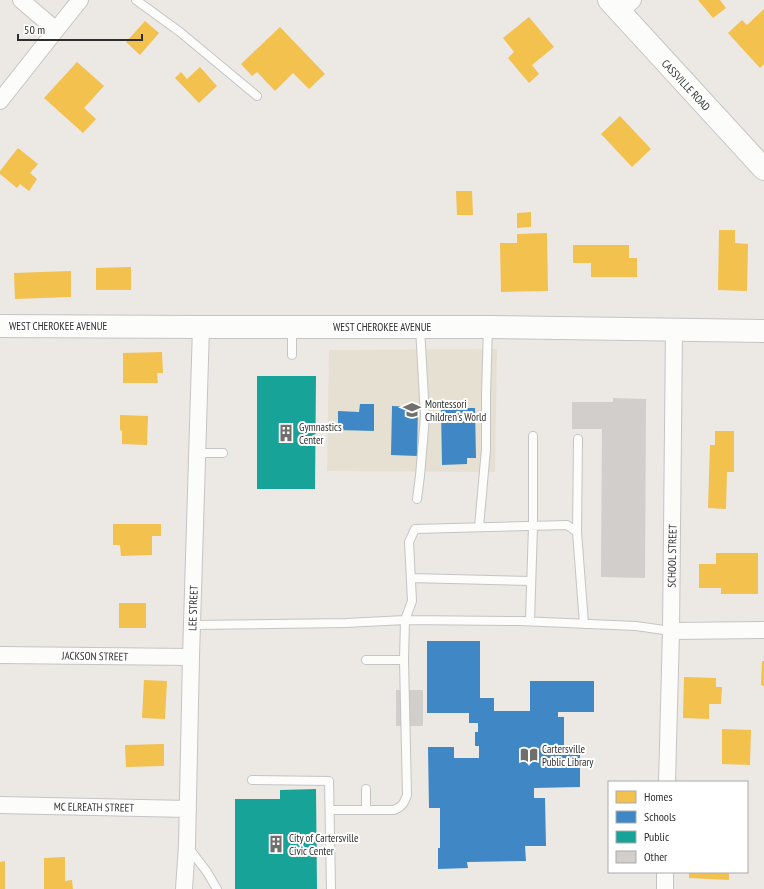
<svg xmlns="http://www.w3.org/2000/svg" width="764" height="889" font-family="'PT Sans Narrow',sans-serif">
	<style>
		.education { fill: #e6e0d3 }
		.homes { fill: #f2c14e }
		.schools { fill: #3f88c5 }
		.public { fill: #17a398 }
		.building { fill: #d1cecb }
		.lines { fill: none; stroke-linecap: round; stroke-linejoin: round }
		.service-casing { stroke: #c5c4c5; stroke-width: 10 }
		.minor-casing { stroke: #c5c4c5; stroke-width: 18 }
		.secondary-casing { stroke: #c5c4c5; stroke-width: 24 }
		.service { stroke: #fcfcfb; stroke-width: 8 }
		.minor { stroke: #fcfcfb; stroke-width: 16 }
		.secondary { stroke: #fcfcfb; stroke-width: 22 }
		.labels { text-anchor: middle; stroke-width: 4; stroke-linejoin: round; paint-order: stroke }
		.street-label { font-size: 11px; fill: #2e2e2e; stroke: #fff }
		.poi-label { font-size: 11px; fill: #2e2e2e; stroke: #fff; text-anchor: start }
	</style>
	<rect width="100%" height="100%" fill="#ece8e4"/>
	<path class="education" d="M497,349L495,472L327,471L329,350Z"/>
	<path class="homes" d="M698,0H720L726,8L713,18Z
		M764,9V64L760,68L728,33L742,20L747,25Z
		M529,17L554,47L532,65L539,74L529,83L508,58L514,52L503,38Z
		M145,21L159,33L140,55L126,42Z
		M280,27L325,74L309,89L293,73L275,91L257,72L252,76L241,64Z
		M77,62L104,86L84,108L96,119L83,133L44,98Z
		M200,67L217,86L199,103L175,78L181,72L187,79Z
		M620,116L651,149L632,167L601,134Z
		M18,148L38,164L30,173L37,179L29,191L20,184L17,188L0,174V171Z
		M456,191H472L473,215H457Z
		M531,212V227L517,228V213Z
		M719,230H735V243L748,244L747,291L718,290Z
		M547,233L548,291L501,292L500,243H517V234Z
		M573,245H629V258H637V277H591V263H573Z
		M131,267V290H96V268Z
		M71,271V297L15,299L14,273Z
		M162,352L163,373H157L158,383H123V353Z
		M120,415L148,416L147,445L122,444V431L120,430Z
		M715,431H734V472H727L726,509L708,508L710,445H715Z
		M113,524H161V536H152V555L121,556L120,545H113Z
		M716,553H758V594H721V588H699V564H716Z
		M119,603H146V628H119Z
		M762,661H764V686L761,685Z
		M684,677L716,678V687H722L721,704H709V719L683,718Z
		M144,680L167,681L165,719L142,718Z
		M722,729L751,730L750,765L722,764Z
		M164,744V766L126,767L125,745Z
		M65,857V881L72,880L73,889H44V858Z
		M5,861V889H0V862Z
		M689,872H729V880L689,878Z"/>
	<path class="schools" d="M360,404H374V431L338,430V411L359,412Z
		M392,406L418,407L417,456L391,455Z
		M441,408H475L476,458H467V464L442,465Z
		M427,641H480V698H494V711H530V681H594V712H558V717H564V752L580,751V787L534,788V798H545L546,846H525L526,861L467,862L468,868L438,869V848H440V808H429L428,747H454V758H479V746H475V732H478V723H469V713H427Z"/>
	<path class="public" d="M257,376H316L315,489H257Z
		M316,789L317,889H235V799H280V790Z"/>
	<path class="building" d="M613,398L646,399L645,578L601,577L602,429H572V402H613Z
		M396,690H423V726H396Z"/>
	<g class="lines">
		<g class="service-casing">
			<path id="service" d="M136,0L180,32L257,96
				M292,328V355
				M197,453H223
				M417,499L420,476L425,416L420,328
				M479,527L486,449V395L488,327
				M577,532L578,439
				M411,578L531,581
				M530,621L533,526V436
				M192,625L346,623L405,620L520,621L636,626L671,631
				M366,660H404L405,620L412,601L409,542L415,529L567,525L577,532L584,624
				M252,780L329,781L331,889
				M366,789V810
				M330,810H394C402,807 404,803 407,795L404,660
				M188,847L207,872L217,889"/>
		</g>
		<g class="minor-casing">
			<path id="minor" d="M21,0L56,30
				M620,12L633,0
				M0,101L56,30L80,0
				M671,631L764,630
				M0,655L191,657
				M667,782L671,631L674,329
				M0,805L188,809
				M184,889L187,845L191,657L201,327
				M665,889V872"/>
		</g>
		<g class="secondary-casing">
			<path id="secondary" d="M609,0L764,169
				M0,326L201,327H488L764,331"/>
		</g>
		<use href="#service" class="service"/>
		<use href="#minor" class="minor"/>
		<use href="#secondary" class="secondary"/>
	</g>
	<defs>
		<g id="school-bare" transform="scale(1.38)"><path d="M0-5L7-2L0 1L-7-2ZM-4 1L0 2.5L4 1V4Q0 6-4 4Z" fill="#706f6e" stroke="#fff" stroke-width="2.5" paint-order="stroke"/></g>
		<g id="building-bare" transform="scale(1.38)"><path d="M-4-6H4V6H1V3H-1V6H-4ZM-2.5-4.3h1.7v1.8h-1.7ZM.8-4.3h1.7v1.8H.8ZM-2.5-1h1.7V.8h-1.7ZM.8-1h1.7V.8H.8Z" fill="#706f6e" stroke="#fff" stroke-width="2.5" paint-order="stroke"/></g>
		<g id="library-bare" transform="scale(1.38)"><path d="M-6-4Q-3-5.5-.7-3.5V5Q-3 3-6 4ZM6-4Q3-5.5 .7-3.5V5Q3 3 6 4Z" fill="#706f6e" stroke="#fff" stroke-width="2.5" paint-order="stroke"/></g>
	</defs>
	<g fill-rule="evenodd">
		<use href="#school-bare" x="412" y="410"/>
		<use href="#building-bare" x="286" y="433"/>
		<use href="#library-bare" x="529" y="755"/>
		<use href="#building-bare" x="276" y="844"/>
	</g>
	<g class="labels">
		<g class="street-label">
			<text transform="translate(686 85) rotate(47)" y="4">CASSVILLE ROAD</text>
			<text x="58" y="330">WEST CHEROKEE AVENUE</text>
			<text x="382" y="331">WEST CHEROKEE AVENUE</text>
			<text transform="translate(672 556) rotate(-89)" y="4">SCHOOL STREET</text>
			<text transform="translate(193 608) rotate(-88)" y="4">LEE STREET</text>
			<text transform="translate(95 656) rotate(1)" y="4">JACKSON STREET</text>
			<text transform="translate(94 807) rotate(1)" y="4">MC ELREATH STREET</text>
		</g>
		<g class="poi-label">
			<text x="425" y="408">Montessori<tspan x="425" dy="13">Children's World</tspan></text>
			<text x="299" y="431">Gymnastics<tspan x="299" dy="13">Center</tspan></text>
			<text x="542" y="753">Cartersville<tspan x="542" dy="13">Public Library</tspan></text>
			<text x="289" y="842">City of Cartersville<tspan x="289" dy="13">Civic Center</tspan></text>
		</g>
	</g>
	<rect x="608" y="781" width="140" height="92" fill="#ffffff" stroke="#ababab"/>
	<rect x="616" y="791" width="20" height="12" fill="#f2c14e" stroke="#ababab"/>
	<text x="644" y="801" font-size="12" fill="#2e2e2e">Homes</text>
	<rect x="616" y="811" width="20" height="12" fill="#3f88c5" stroke="#ababab"/>
	<text x="644" y="821" font-size="12" fill="#2e2e2e">Schools</text>
	<rect x="616" y="831" width="20" height="12" fill="#17a398" stroke="#ababab"/>
	<text x="644" y="841" font-size="12" fill="#2e2e2e">Public</text>
	<rect x="616" y="851" width="20" height="12" fill="#d1cecb" stroke="#ababab"/>
	<text x="644" y="861" font-size="12" fill="#2e2e2e">Other</text>
	<path d="M18 34v6h124v-6" fill="none" stroke="#2e2e2e" stroke-width="2"/>
	<text x="24" y="34" font-size="12" fill="#2e2e2e" stroke="#ffffff" stroke-width="3" paint-order="stroke">50 m</text>
</svg>
